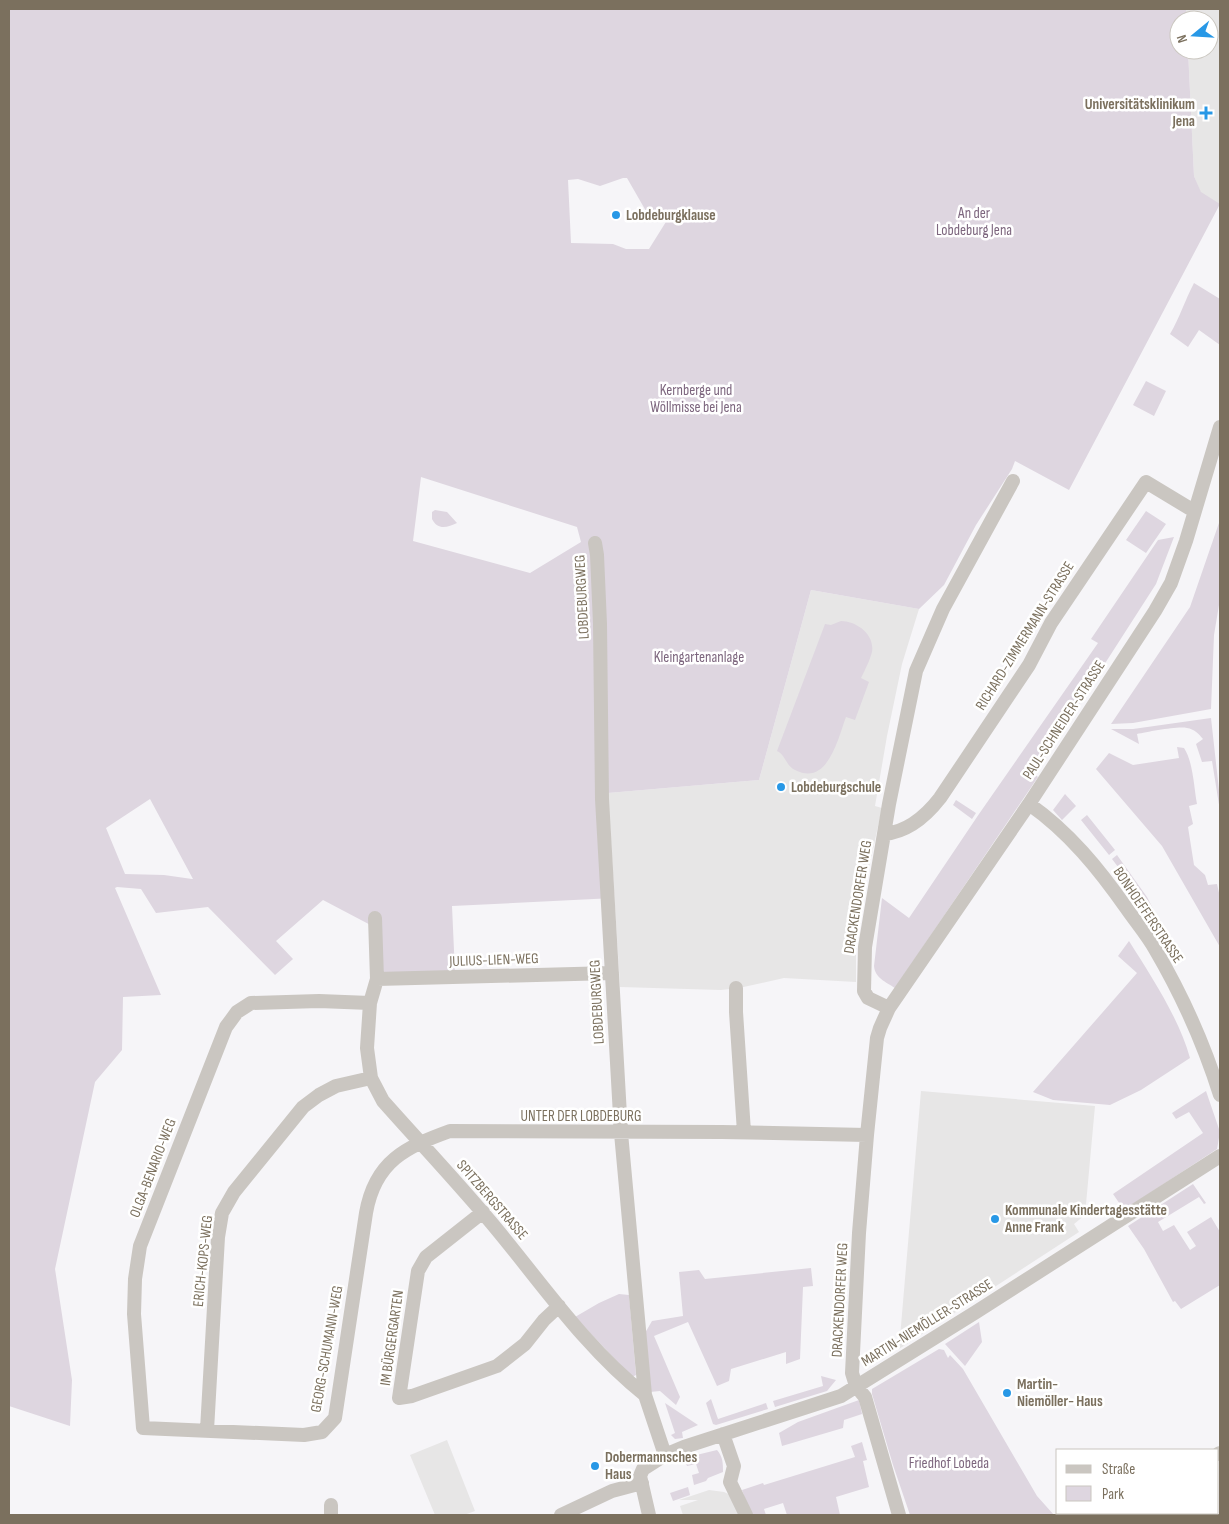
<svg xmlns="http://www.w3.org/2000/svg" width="1229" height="1524" font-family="'Sofia Sans Condensed',sans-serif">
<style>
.built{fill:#e7e6e6}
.green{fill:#ded6e0;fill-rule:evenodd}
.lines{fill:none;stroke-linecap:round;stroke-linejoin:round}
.minor{stroke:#cac6c1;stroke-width:14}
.poi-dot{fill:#2898e6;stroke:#fff;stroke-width:2}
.labels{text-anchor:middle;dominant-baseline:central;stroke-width:5;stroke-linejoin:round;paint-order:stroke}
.poi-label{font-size:15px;font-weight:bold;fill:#7b705e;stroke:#fff;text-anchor:start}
.park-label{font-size:15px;fill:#7d667e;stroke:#fff}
.street-label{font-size:15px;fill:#7b705e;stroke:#fff}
</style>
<rect width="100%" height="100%" fill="#f6f5f8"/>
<path class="built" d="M 1186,9 L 1220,9 L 1220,205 L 1201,193 L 1194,176 L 1188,50 L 1209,50 L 1209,20 L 1186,20 Z
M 811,590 L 919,609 L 902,664 L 887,736 L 875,806 L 882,808 L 856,927 L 856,982 L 784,978 L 739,988 L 721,990 L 620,987 L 608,793 L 759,780 Z
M 921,1091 L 1095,1106 L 1085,1215 L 1074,1224 L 1079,1232 L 899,1349 Z
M 447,1440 L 475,1511 L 464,1515 L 435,1515 L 410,1455 Z
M 709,1490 L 724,1492 L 733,1496 L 741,1515 L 683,1515 L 680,1506 L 698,1500 L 679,1500 Z"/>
<path class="green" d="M 9,9 L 1186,9 L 1186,20 L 1179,20 L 1179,50 L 1188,50 L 1194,176 L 1201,192 L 1220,204 L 1069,490 L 1015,461 L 1012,469 L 976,525 L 944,585 L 919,609 L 811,590 L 759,780 L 608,793 L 614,898 L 452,906 L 455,973 L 377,973 L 380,930 L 323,900 L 276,941 L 293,959 L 275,975 L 208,907 L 156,913 L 141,889 L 117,887 L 115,888 L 161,995 L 123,997 L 122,1050 L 95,1082 L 55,1269 L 72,1380 L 70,1426 L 9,1406 ZM 623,178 L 627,178 L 650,218 L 664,211 L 669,217 L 649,249 L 626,249 L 613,244 L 571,243 L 568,180 L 578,179 L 600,186 ZM 421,477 L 577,527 L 581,542 L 530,573 L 413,541 ZM 150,799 L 193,879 L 192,879 L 164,875 L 125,874 L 106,828 Z
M 1194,283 L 1220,299 L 1220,345 L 1199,330 L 1188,347 L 1170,334 C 1180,317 1185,300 1194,283 Z
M 1146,381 L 1166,391 L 1154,416 L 1133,405 Z
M 435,510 L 447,512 L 457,523 C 448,527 438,531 432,519 L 432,512 Z
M 1146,511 L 1166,524 L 1146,553 L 1126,540 Z
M 1220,520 L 1220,599 L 1214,635 L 1211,709 L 1133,723 L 1111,724 L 1190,607 Z
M 1174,537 L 1156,584 L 1034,774 L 1038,777 L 895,988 C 886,982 875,978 874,966 L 882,898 L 909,918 L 979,814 L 1098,643 L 1091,639 L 1158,540 Z
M 841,621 C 856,621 875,634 872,652 C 870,660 865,670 861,678 L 869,682 L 855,720 L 846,717 C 838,738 828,787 795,770 C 786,766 785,754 777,751 L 825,624 L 831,625 Z
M 1211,718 L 1220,799 L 1220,811 L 1212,761 L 1202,762 L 1196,744 L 1203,739 C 1199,734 1194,729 1187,728 C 1177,726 1148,732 1137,734 L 1139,744 L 1111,729 L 1133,729 Z
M 1177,747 L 1184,748 C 1193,761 1194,788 1197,804 L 1189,806 L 1193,824 L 1188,827 L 1194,865 L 1205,875 L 1208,885 L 1217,884 L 1220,897 L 1220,947 L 1162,846 L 1096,769 L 1109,753 L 1133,765 L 1179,758 Z
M 1065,794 L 1076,806 L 1062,820 L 1053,810 Z
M 956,800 L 976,813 L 972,819 L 953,805 Z
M 1087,815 L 1115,850 L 1109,855 L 1081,820 Z
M 1117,855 L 1147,897 L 1164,930 L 1162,931 L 1140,896 L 1112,859 Z
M 1129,941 C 1151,976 1179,1018 1190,1058 L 1141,1090 L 1110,1105 L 1053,1100 L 1033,1092 L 1137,973 L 1118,956 Z
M 1206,1091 L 1220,1132 L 1217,1149 L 1124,1210 L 1113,1194 L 1203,1133 L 1189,1112 L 1176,1119 L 1172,1113 Z
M 1193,1184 L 1206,1203 L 1204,1204 L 1199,1197 L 1158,1222 L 1163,1231 L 1174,1225 L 1190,1250 L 1196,1246 L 1187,1232 L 1211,1217 L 1220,1232 L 1220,1285 L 1181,1309 L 1175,1301 L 1173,1302 L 1144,1249 L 1128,1226 Z
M 811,1268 L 813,1286 L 803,1287 L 800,1359 L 786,1364 L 786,1352 L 731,1369 L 729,1381 L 717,1386 L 688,1322 L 654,1336 L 680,1397 L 676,1405 L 660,1391 L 650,1392 L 645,1333 L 652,1321 L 683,1316 L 679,1272 L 699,1270 L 705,1279 Z
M 619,1294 L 629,1295 L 636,1375 L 632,1377 L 575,1317 L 599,1303 Z
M 979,1322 L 982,1342 L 965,1366 L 945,1344 Z
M 939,1349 L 944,1350 L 948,1358 L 950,1355 L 963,1369 L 1037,1496 L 1054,1515 L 910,1515 L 893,1465 L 872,1394 L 872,1389 Z
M 821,1376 L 836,1380 L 827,1391 L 775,1407 L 773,1401 L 823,1386 Z
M 711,1399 L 718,1419 L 766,1403 L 768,1409 L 716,1425 L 713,1424 L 706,1403 Z
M 859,1400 L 862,1414 L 844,1420 L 843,1428 L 782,1446 L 779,1433 L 798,1422 Z
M 665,1403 L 698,1425 L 682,1432 L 683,1438 L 675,1439 L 671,1435 L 675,1433 Z
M 862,1442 L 867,1460 L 863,1461 L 869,1487 L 836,1497 L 840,1515 L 787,1515 L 783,1503 L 764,1509 L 766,1515 L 751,1515 L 742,1490 L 763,1483 L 764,1485 L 855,1457 L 851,1446 Z
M 717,1450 C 723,1457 723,1463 723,1472 L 708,1478 L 706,1481 L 694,1485 L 692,1475 L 699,1473 L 696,1464 L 687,1466 L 684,1458 Z
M 688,1487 L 690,1495 L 673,1501 L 670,1493 Z"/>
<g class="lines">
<path class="minor" d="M 595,543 L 597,555 L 600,624 L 602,799 L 621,1133 L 645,1395 L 665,1455
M 1029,804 C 1069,832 1099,869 1127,909 C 1136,922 1147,935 1155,949 C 1182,995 1204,1044 1220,1095
M 884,834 C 908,832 926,816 940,798 L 1029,665 L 1051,623 L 1146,482 L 1194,511
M 375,918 L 377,979 L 370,1003 L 367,1048 L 371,1078 L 383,1101 C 422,1145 462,1187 499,1232 C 545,1288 588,1350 645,1395
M 377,979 L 612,973
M 736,988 L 736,1012 L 744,1132
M 370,1003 L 319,1001 L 251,1003 L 237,1012 L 226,1027 L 140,1246 L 135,1279 L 134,1314 L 143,1428 L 304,1435 L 322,1432 L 335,1418 L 366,1213 C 375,1161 406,1147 450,1131 L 722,1132 L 867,1135
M 889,1008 L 868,998 L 864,991 L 865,947 L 889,804 L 916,671 L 943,609 L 1013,481
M 483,1212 L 426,1257 L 418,1271 L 399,1398 L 412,1396 L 497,1366 L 525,1344 L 544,1320 L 559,1306
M 207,1430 L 218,1237 L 222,1213 L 234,1192 L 303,1107 L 319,1095 L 336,1086 L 371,1078
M 723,1434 L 734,1466 L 730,1482 L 746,1515
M 1218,1454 L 1220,1453
M 331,1515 L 331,1505
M 561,1515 L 612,1491 L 642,1483
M 649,1515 L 640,1476 L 643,1469 L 665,1455 L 684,1447 L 841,1396 L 976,1312 L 1220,1156
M 899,1515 L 865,1397 L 856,1386 L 852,1373 L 859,1233 L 867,1135 L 877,1038 L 880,1028 L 889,1008 L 1029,804 L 1155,611 L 1171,583 L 1186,541 L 1220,427
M 1092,1515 L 1097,1513"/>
</g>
<g class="poi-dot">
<path d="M1203.5 105.5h5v5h5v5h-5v5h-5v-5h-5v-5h5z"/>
<circle cx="616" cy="215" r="5"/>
<circle cx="781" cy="787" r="5"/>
<circle cx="995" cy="1219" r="5"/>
<circle cx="1007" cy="1393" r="5"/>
<circle cx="595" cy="1466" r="5"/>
</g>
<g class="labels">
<g class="poi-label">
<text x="1195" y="104" text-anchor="end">Universitätsklinikum<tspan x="1195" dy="17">Jena</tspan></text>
<text x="626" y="215">Lobdeburgklause</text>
<text x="791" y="787">Lobdeburgschule</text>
<text x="1005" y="1210">Kommunale Kindertagesstätte<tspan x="1005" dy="17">Anne Frank</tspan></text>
<text x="1017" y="1384">Martin-<tspan x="1017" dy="17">Niemöller- Haus</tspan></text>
<text x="605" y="1457">Dobermannsches<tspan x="605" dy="17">Haus</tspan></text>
</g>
<g class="park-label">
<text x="974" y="213">An der<tspan x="974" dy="17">Lobdeburg Jena</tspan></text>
<text x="696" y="390">Kernberge und<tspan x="696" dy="17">Wöllmisse bei Jena</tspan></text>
<text x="699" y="657">Kleingartenanlage</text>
<text x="949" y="1463">Friedhof Lobeda</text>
</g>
<g class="street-label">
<text transform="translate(582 597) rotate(-93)">LOBDEBURGWEG</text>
<text transform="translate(1025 636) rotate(-58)">RICHARD-ZIMMERMANN-STRASSE</text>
<text transform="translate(1064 720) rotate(-57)">PAUL-SCHNEIDER-STRASSE</text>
<text transform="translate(858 897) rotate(-81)">DRACKENDORFER WEG</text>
<text transform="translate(1148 915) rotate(56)">BONHOEFFERSTRASSE</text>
<text transform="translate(494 960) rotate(-2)">JULIUS-LIEN-WEG</text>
<text transform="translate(597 1002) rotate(-93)">LOBDEBURGWEG</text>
<text x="581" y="1116">UNTER DER LOBDEBURG</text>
<text transform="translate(153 1168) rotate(-69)">OLGA-BENARIO-WEG</text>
<text transform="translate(492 1200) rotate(49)">SPITZBERGSTRASSE</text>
<text transform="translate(203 1261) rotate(-84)">ERICH-KOPS-WEG</text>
<text transform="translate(840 1300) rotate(-87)">DRACKENDORFER WEG</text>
<text transform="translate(927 1323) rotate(-32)">MARTIN-NIEMÖLLER-STRASSE</text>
<text transform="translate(392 1338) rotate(-82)">IM BÜRGERGARTEN</text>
<text transform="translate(327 1349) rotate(-80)">GEORG-SCHUMANN-WEG</text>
</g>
</g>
<rect width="1229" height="1524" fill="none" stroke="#7b705e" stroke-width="20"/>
<rect x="1056" y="1449" width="162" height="65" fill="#ffffff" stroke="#cac6bf"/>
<rect x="1066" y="1465" width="25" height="8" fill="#cac6c1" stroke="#cac6bf"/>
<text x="1102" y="1474" font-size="15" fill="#7b705e">Straße</text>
<rect x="1066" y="1486" width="25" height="15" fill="#ded6e0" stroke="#cac6bf"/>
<text x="1102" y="1499" font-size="15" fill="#7b705e">Park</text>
<g transform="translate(1194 35) rotate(252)"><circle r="24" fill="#ffffff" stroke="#cac6bf"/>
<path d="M0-4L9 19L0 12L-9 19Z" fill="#2898e6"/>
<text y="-8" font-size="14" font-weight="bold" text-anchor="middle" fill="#7b705e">N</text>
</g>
</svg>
